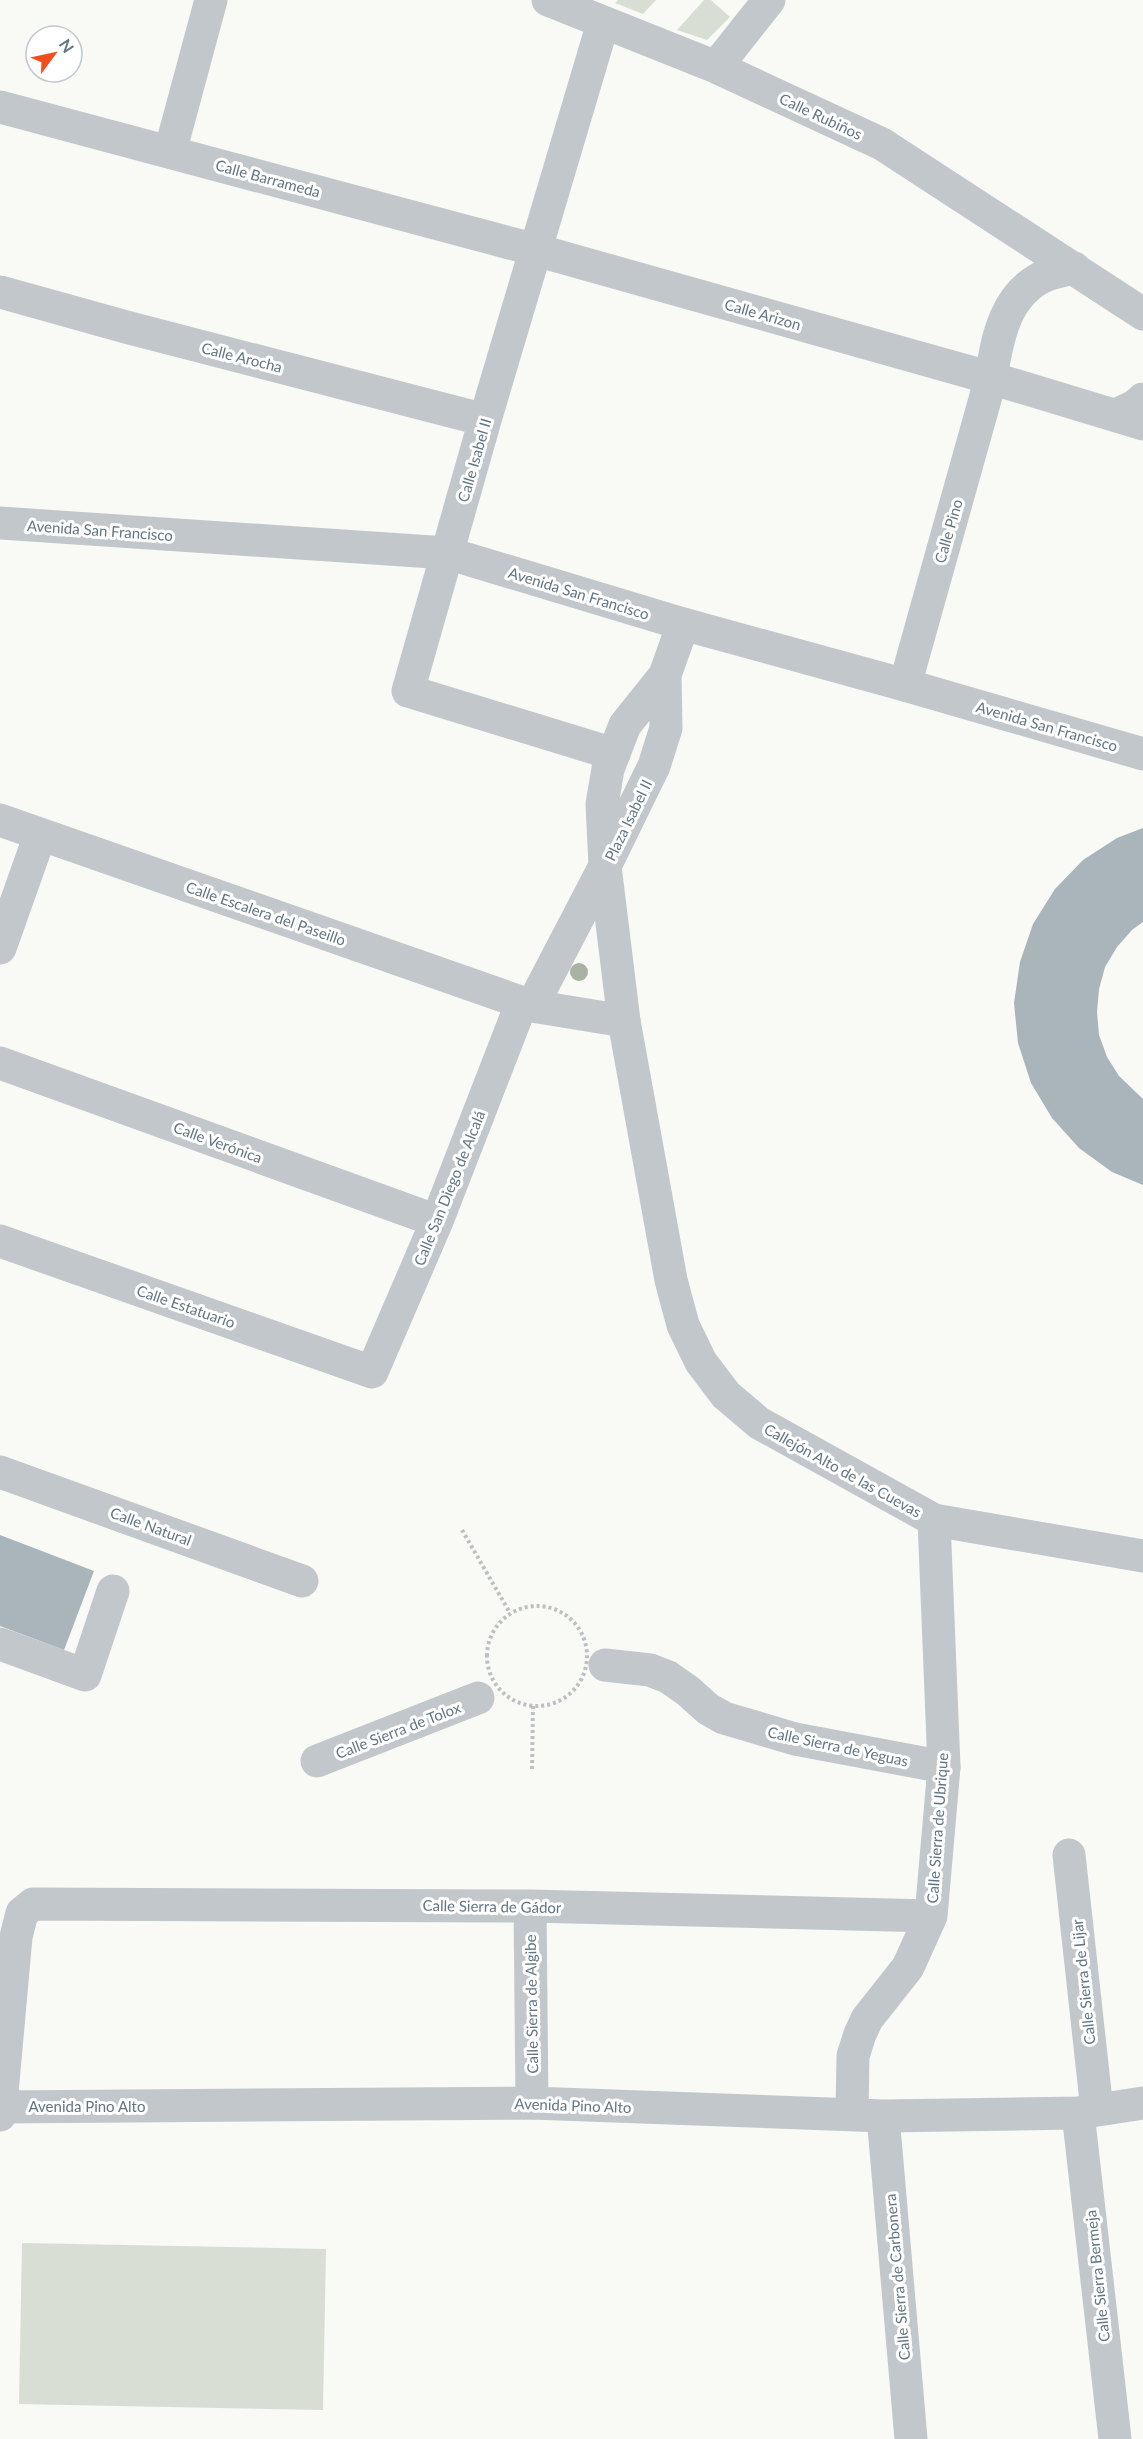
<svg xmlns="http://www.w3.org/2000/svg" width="1143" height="2439" font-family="Lato,sans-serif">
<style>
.green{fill:#d9ded5}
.building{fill:#aab4bb}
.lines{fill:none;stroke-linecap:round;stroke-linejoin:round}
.path{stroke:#bcc0c3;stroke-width:4;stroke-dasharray:3 3;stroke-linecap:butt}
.pedestrian{stroke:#c2c7cb;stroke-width:33}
.minor{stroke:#c2c7cb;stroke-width:33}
.tertiary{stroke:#c2c7cb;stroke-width:33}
.tree{fill:#a8b3a4}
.labels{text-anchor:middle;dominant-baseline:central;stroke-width:6;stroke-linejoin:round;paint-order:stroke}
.street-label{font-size:15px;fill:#617584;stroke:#fff}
</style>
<rect width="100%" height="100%" fill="#f9f9f6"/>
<path class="green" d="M 618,0 L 656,0 L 643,14 L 615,3 Z
M 704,0 L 711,0 L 730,17 L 707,40 L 677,30 Z
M 22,2243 L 326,2249 L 323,2410 L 19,2404 Z"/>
<path class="building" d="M 1143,828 L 1143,922 L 1132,930 L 1117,947 L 1105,967 L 1099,989 L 1097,1012 L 1099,1035 L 1107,1057 L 1119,1076 L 1143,1099 L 1143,1185 L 1112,1172 L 1079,1148 L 1052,1118 L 1031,1083 L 1018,1043 L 1014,1003 L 1020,962 L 1033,924 L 1055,889 L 1083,860 L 1117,838 Z
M 0,1535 L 94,1571 L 64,1650 L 0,1626 Z"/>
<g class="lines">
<path class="path" d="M 462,1530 L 510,1613
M487 1656a50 50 0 1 1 100 0a50 50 0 1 1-100 0Z
M 532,1769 L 533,1706"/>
<path class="pedestrian" d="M 170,152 L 211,0
M 605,1665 L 650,1670 L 668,1677 L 688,1691 L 708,1709 L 724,1718 L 795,1739 L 944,1767
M 317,1761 L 478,1698"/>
<path class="minor" d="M 548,0 L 716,67 L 882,144 L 1143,314
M 603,23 L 485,420 L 408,691 L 614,754
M 716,67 L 769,0
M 0,292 L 126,327 L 485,420
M 1116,415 L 1135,406 L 1143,399
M 905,685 L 991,378 C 997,339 1005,292 1047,275 C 1055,272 1065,270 1074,268
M 0,820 L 532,1006 L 624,1021
M 0,948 L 40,835
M 532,1006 L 605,866
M 0,1063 L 437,1221
M 0,1241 L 372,1372 L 437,1221 L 522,1002
M 0,1472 L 302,1581
M 0,1644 L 85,1675 L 113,1591
M 1069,1855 L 1097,2110
M 530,1906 L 532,2103
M 1,2107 L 532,2103 L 883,2116 L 1078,2113 L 1143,2103
M 1078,2113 L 1115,2439
M 852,2114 L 853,2056 L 860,2034 L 867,2019 L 908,1967 L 931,1916 L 944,1767 L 934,1520
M 0,2115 L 16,1937 L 22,1913 L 33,1904 L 530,1906 L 931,1916
M 883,2116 L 911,2439"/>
<path class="tertiary" d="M 0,107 L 536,250 L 991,378 L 1143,424
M 0,523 L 447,553 L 683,624 L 905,685 L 1143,754
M 665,675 L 625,725 L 608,769 L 602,804 L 605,866 L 624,1021 L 671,1280 L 683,1325 L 701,1362 L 726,1395 L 759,1423 L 934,1520 L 1143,1556
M 607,862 L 654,766 L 666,728 L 665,675 L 683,624"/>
</g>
<circle class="tree" cx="579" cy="972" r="9"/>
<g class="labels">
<g class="street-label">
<text transform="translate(821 116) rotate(25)">Calle Rubiños</text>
<text transform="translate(268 178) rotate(15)">Calle Barrameda</text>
<text transform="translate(763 314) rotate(16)">Calle Arizon</text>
<text transform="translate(242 357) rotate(14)">Calle Arocha</text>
<text transform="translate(474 460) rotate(-74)">Calle Isabel II</text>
<text transform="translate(100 530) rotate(4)">Avenida San Francisco</text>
<text transform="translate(948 531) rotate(-74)">Calle Pino</text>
<text transform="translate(579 593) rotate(17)">Avenida San Francisco</text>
<text transform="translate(1047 726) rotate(16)">Avenida San Francisco</text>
<text transform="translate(628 820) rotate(-64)">Plaza Isabel II</text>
<text transform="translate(266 913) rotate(19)">Calle Escalera del Paseillo</text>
<text transform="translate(218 1142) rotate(20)">Calle Verónica</text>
<text transform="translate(449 1188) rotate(-68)">Calle San Diego de Alcalá</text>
<text transform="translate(186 1306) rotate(19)">Calle Estatuario</text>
<text transform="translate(843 1470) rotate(29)">Callejón Alto de las Cuevas</text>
<text transform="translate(151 1526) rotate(20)">Calle Natural</text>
<text transform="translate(398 1730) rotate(-21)">Calle Sierra de Tolox</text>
<text transform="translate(838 1746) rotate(12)">Calle Sierra de Yeguas</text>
<text transform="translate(937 1828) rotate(-86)">Calle Sierra de Ubrique</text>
<text transform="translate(492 1906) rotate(1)">Calle Sierra de Gádor</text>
<text transform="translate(1083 1982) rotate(-96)">Calle Sierra de Lijar</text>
<text transform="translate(531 2004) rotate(-91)">Calle Sierra de Algibe</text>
<text transform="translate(573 2105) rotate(2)">Avenida Pino Alto</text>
<text x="87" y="2106">Avenida Pino Alto</text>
<text transform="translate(1097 2276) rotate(-96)">Calle Sierra Bermeja</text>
<text transform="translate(897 2277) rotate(-95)">Calle Sierra de Carbonera</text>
</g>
</g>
<g transform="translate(54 54) rotate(57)"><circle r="28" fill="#ffffff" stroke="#c0c8ce" stroke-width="1.5"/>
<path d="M0-4.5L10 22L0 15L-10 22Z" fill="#f24d1d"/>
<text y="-9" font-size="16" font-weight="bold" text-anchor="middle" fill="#617584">N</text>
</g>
</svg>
